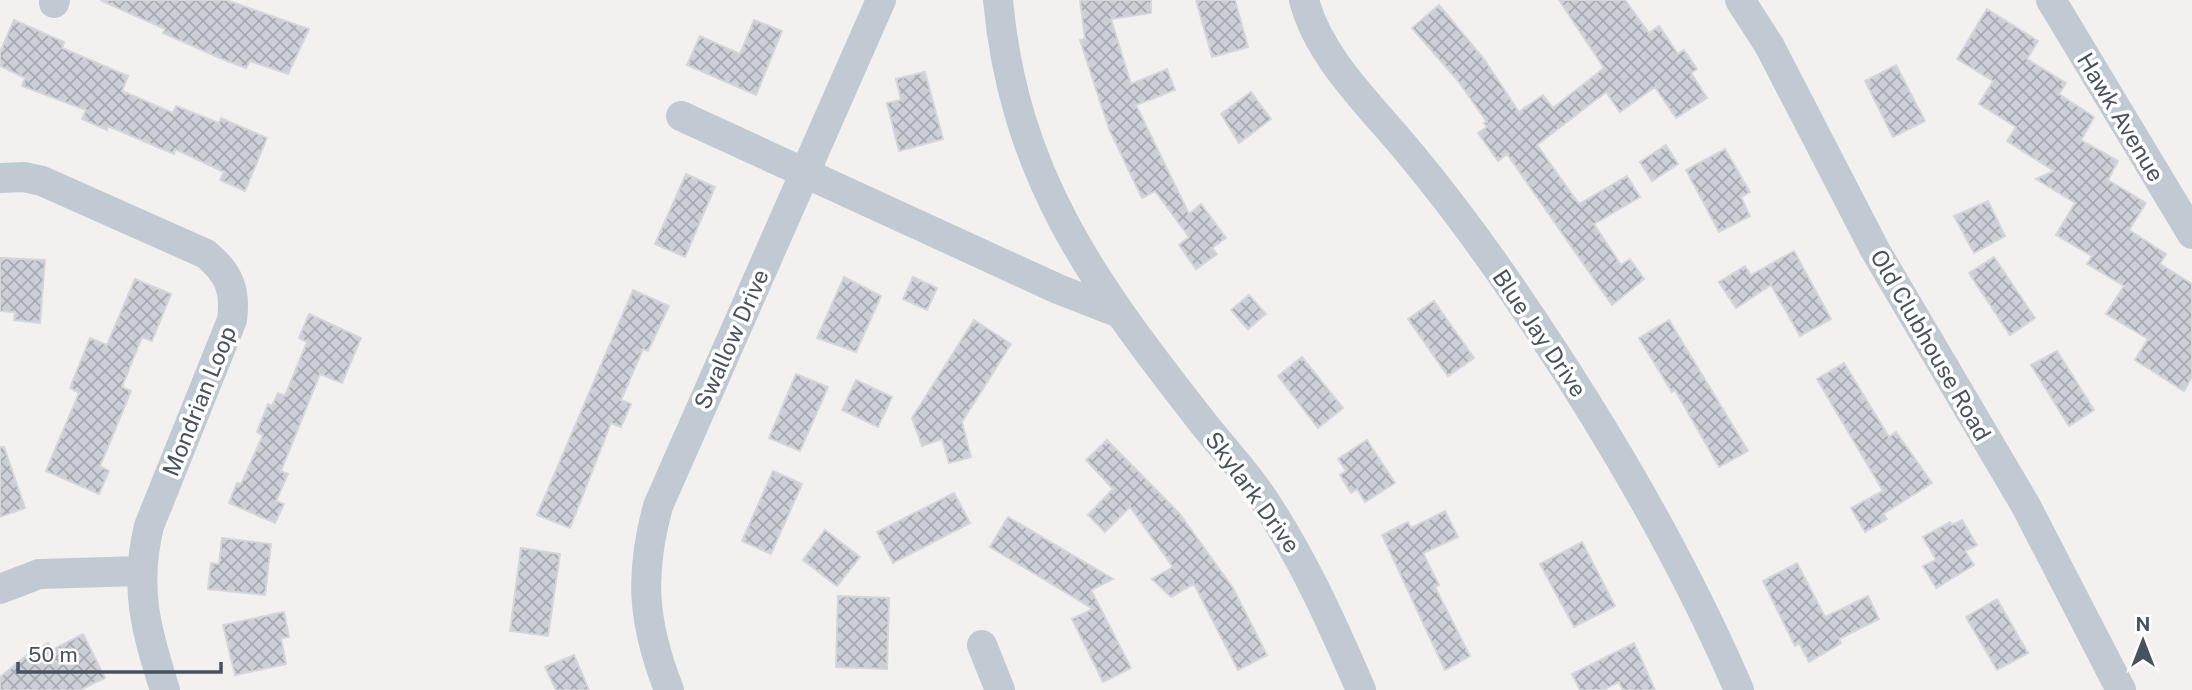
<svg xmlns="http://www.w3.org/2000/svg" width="2192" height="690" font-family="'Public Sans',sans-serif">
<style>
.building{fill:url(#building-cross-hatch);stroke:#d4d6dc;stroke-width:2}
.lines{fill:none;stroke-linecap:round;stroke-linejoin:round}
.minor{stroke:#c1c9d2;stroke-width:30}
.labels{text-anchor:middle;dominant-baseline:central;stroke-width:7;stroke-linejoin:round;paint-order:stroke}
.street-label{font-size:23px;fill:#48515e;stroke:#fff}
</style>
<defs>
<pattern id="building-cross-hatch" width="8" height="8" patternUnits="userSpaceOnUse" patternTransform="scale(1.75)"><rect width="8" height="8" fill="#cccfd6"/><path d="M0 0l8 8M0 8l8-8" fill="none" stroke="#a8aab1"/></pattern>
</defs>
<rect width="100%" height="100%" fill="#f3f1f0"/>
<path class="building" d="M 100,0 L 226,0 L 309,29 L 288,74 L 250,61 L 246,68 L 222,59 L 163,33 L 165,29 Z
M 1080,0 L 1151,0 L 1151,13 L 1111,19 L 1131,84 L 1167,69 L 1175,90 L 1136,105 L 1189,214 L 1201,204 L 1226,238 L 1212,248 L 1217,254 L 1196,269 L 1179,245 L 1189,237 L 1155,191 L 1142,198 L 1109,129 L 1080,40 L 1085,39 Z
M 1196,0 L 1235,0 L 1248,47 L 1212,57 Z
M 1559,0 L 1625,0 L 1649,33 L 1659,26 L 1678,54 L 1684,50 L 1697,69 L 1691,73 L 1707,98 L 1676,118 L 1655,87 L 1620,112 L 1606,92 L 1537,145 L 1579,204 L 1627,176 L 1640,197 L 1594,224 L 1621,265 L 1630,259 L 1644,279 L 1612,305 L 1507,154 L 1498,161 L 1478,133 L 1487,127 L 1484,123 L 1487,122 L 1458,81 L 1412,28 L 1439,5 L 1484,59 L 1519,112 L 1543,95 L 1553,108 L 1604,68 Z
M 1987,9 L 2038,41 L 2027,59 L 2066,83 L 2059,94 L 2094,117 L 2081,140 L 2118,161 L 2108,180 L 2146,203 L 2129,230 L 2166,254 L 2160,264 L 2192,284 L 2192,377 L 2184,391 L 2135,360 L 2148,339 L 2106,314 L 2124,286 L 2087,264 L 2092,256 L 2056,235 L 2075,203 L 2036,179 L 2054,171 L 2007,141 L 2016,127 L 1979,104 L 1993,81 L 1957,59 Z
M 14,20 L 64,42 L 62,48 L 128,76 L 122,91 L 173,113 L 176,106 L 219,123 L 221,118 L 267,138 L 245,191 L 220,180 L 224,172 L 175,149 L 174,154 L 108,126 L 107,130 L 82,119 L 86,110 L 22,86 L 25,78 L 0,66 L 0,52 Z
M 754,20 L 782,31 L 756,95 L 687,65 L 700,36 L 740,54 Z
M 1896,65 L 1925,121 L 1893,137 L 1865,81 Z
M 925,72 L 943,139 L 899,151 L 887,103 L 901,100 L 896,79 Z
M 1251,92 L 1271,119 L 1239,143 L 1221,114 Z
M 1666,145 L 1678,164 L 1652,181 L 1640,162 Z
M 1725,149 L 1750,192 L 1741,197 L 1750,216 L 1719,232 L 1686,170 Z
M 686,174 L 715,187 L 685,257 L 655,244 Z
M 1988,201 L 2005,236 L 1974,253 L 1954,216 Z
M 1794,251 L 1831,319 L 1800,336 L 1771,285 L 1736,308 L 1719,282 L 1745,266 L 1751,275 Z
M 1994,257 L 2035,318 L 2010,335 L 1969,273 Z
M 0,258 L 45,260 L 40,323 L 14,320 L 15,312 L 0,311 Z
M 844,277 L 881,296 L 856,352 L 817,338 Z
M 913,277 L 937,288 L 927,310 L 903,299 Z
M 135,279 L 171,294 L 152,341 L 142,337 L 122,387 L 131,391 L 100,466 L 109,471 L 99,494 L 46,471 L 79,393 L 70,388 L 90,338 L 107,345 Z
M 633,290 L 669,306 L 648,351 L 643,349 L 621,400 L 631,404 L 621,427 L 611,423 L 570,528 L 537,515 Z
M 1249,295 L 1266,314 L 1248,329 L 1231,310 Z
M 1434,301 L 1474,358 L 1448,376 L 1408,319 Z
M 309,314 L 361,338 L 342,383 L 320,374 L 281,471 L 288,474 L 276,501 L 284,504 L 275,523 L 229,503 L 237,483 L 241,484 L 263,435 L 257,432 L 268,404 L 272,406 L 278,393 L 285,396 L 307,342 L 299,338 Z
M 974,320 L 1011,344 L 962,422 L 971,457 L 949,463 L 942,439 L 922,446 L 912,418 Z
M 1669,320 L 1748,451 L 1719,467 L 1675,390 L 1672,392 L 1639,338 Z
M 2057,351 L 2094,410 L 2069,426 L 2031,365 Z
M 1302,357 L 1343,408 L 1318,428 L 1278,376 Z
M 1844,363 L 1889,437 L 1896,432 L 1932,483 L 1883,514 L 1887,519 L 1865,532 L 1851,508 L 1883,491 L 1817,379 Z
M 796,374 L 828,387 L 800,451 L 769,438 Z
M 856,380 L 892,397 L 878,427 L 842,410 Z
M 1107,440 L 1179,513 L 1233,588 L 1267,655 L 1238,670 L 1194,584 L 1171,597 L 1152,579 L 1173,567 L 1130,507 L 1105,532 L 1088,515 L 1113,489 L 1086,460 Z
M 1367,440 L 1395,483 L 1365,502 L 1357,489 L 1351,493 L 1340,475 L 1346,471 L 1338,459 Z
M 0,447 L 4,447 L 25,508 L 0,517 Z
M 773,471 L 802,484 L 771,554 L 742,541 Z
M 954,493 L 970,523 L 893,563 L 877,532 Z
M 1445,511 L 1458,537 L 1423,553 L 1439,585 L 1435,587 L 1470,656 L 1445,670 L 1382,535 L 1408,522 L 1411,528 Z
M 1008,517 L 1113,579 L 1091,590 L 1131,668 L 1103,682 L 1072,619 L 1093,609 L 990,547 Z
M 1962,520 L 1977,545 L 1965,551 L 1974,565 L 1936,588 L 1923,566 L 1936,560 L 1923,537 L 1950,522 L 1952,525 Z
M 825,530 L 860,557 L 837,586 L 803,560 Z
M 222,538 L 271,544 L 265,595 L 208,589 L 211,563 L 219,564 Z
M 1582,542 L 1615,606 L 1574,627 L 1540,564 Z
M 521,548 L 560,554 L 548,636 L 510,631 Z
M 1797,563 L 1825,617 L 1868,596 L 1879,619 L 1839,639 L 1841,643 L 1809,662 L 1799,643 L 1795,646 L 1763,581 Z
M 838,596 L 889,598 L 887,669 L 836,667 Z
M 1997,599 L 2028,653 L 1997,670 L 1966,617 Z
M 284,612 L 289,637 L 281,638 L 286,664 L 235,675 L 223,625 Z
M 83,634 L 105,678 L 80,690 L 0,690 L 0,677 L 32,651 L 48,643 L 52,650 Z
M 1634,643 L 1655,690 L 1623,690 L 1619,682 L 1603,690 L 1580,690 L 1572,674 Z
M 574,655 L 589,690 L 556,690 L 545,667 Z"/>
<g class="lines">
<path class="minor" d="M 998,0 C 1014,174 1092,281 1196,414 C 1217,442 1242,467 1262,497 C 1303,558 1332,623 1361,690
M 1304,0 C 1319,58 1371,106 1408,151 C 1443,193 1476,237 1507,282 C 1596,411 1677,546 1739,690
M 1740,0 L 1769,45 L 1875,250 L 2026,506 L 2121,690
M 2051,0 L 2192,234
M 54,3 L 55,0
M 681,116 L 1058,289 L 1117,312
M 0,178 L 24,177 L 42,181 L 206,254 C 229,273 236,290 232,320 L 149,526 C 134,588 146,630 165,690
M 0,589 L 39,574 L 141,571
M 982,645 L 1000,690
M 669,690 C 643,623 639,576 658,506 L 881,0"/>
</g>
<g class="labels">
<g class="street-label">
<text transform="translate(2121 117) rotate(59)">Hawk Avenue</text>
<text transform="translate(1540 333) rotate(56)">Blue Jay Drive</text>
<text transform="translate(731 339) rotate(-66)">Swallow Drive</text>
<text transform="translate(1931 345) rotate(60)">Old Clubhouse Road</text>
<text transform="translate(199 401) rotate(-68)">Mondrian Loop</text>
<text transform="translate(1253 492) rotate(54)">Skylark Drive</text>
</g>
</g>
<g transform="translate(2143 641)" stroke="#ffffff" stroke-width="5" paint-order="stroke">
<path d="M0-5L12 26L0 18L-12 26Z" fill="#48515e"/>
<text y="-10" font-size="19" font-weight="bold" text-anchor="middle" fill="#48515e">N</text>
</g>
<path d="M18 662v10h203v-10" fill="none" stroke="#48515e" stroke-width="3.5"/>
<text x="28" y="662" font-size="21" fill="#48515e" stroke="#ffffff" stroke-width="5" paint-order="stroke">50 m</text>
</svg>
